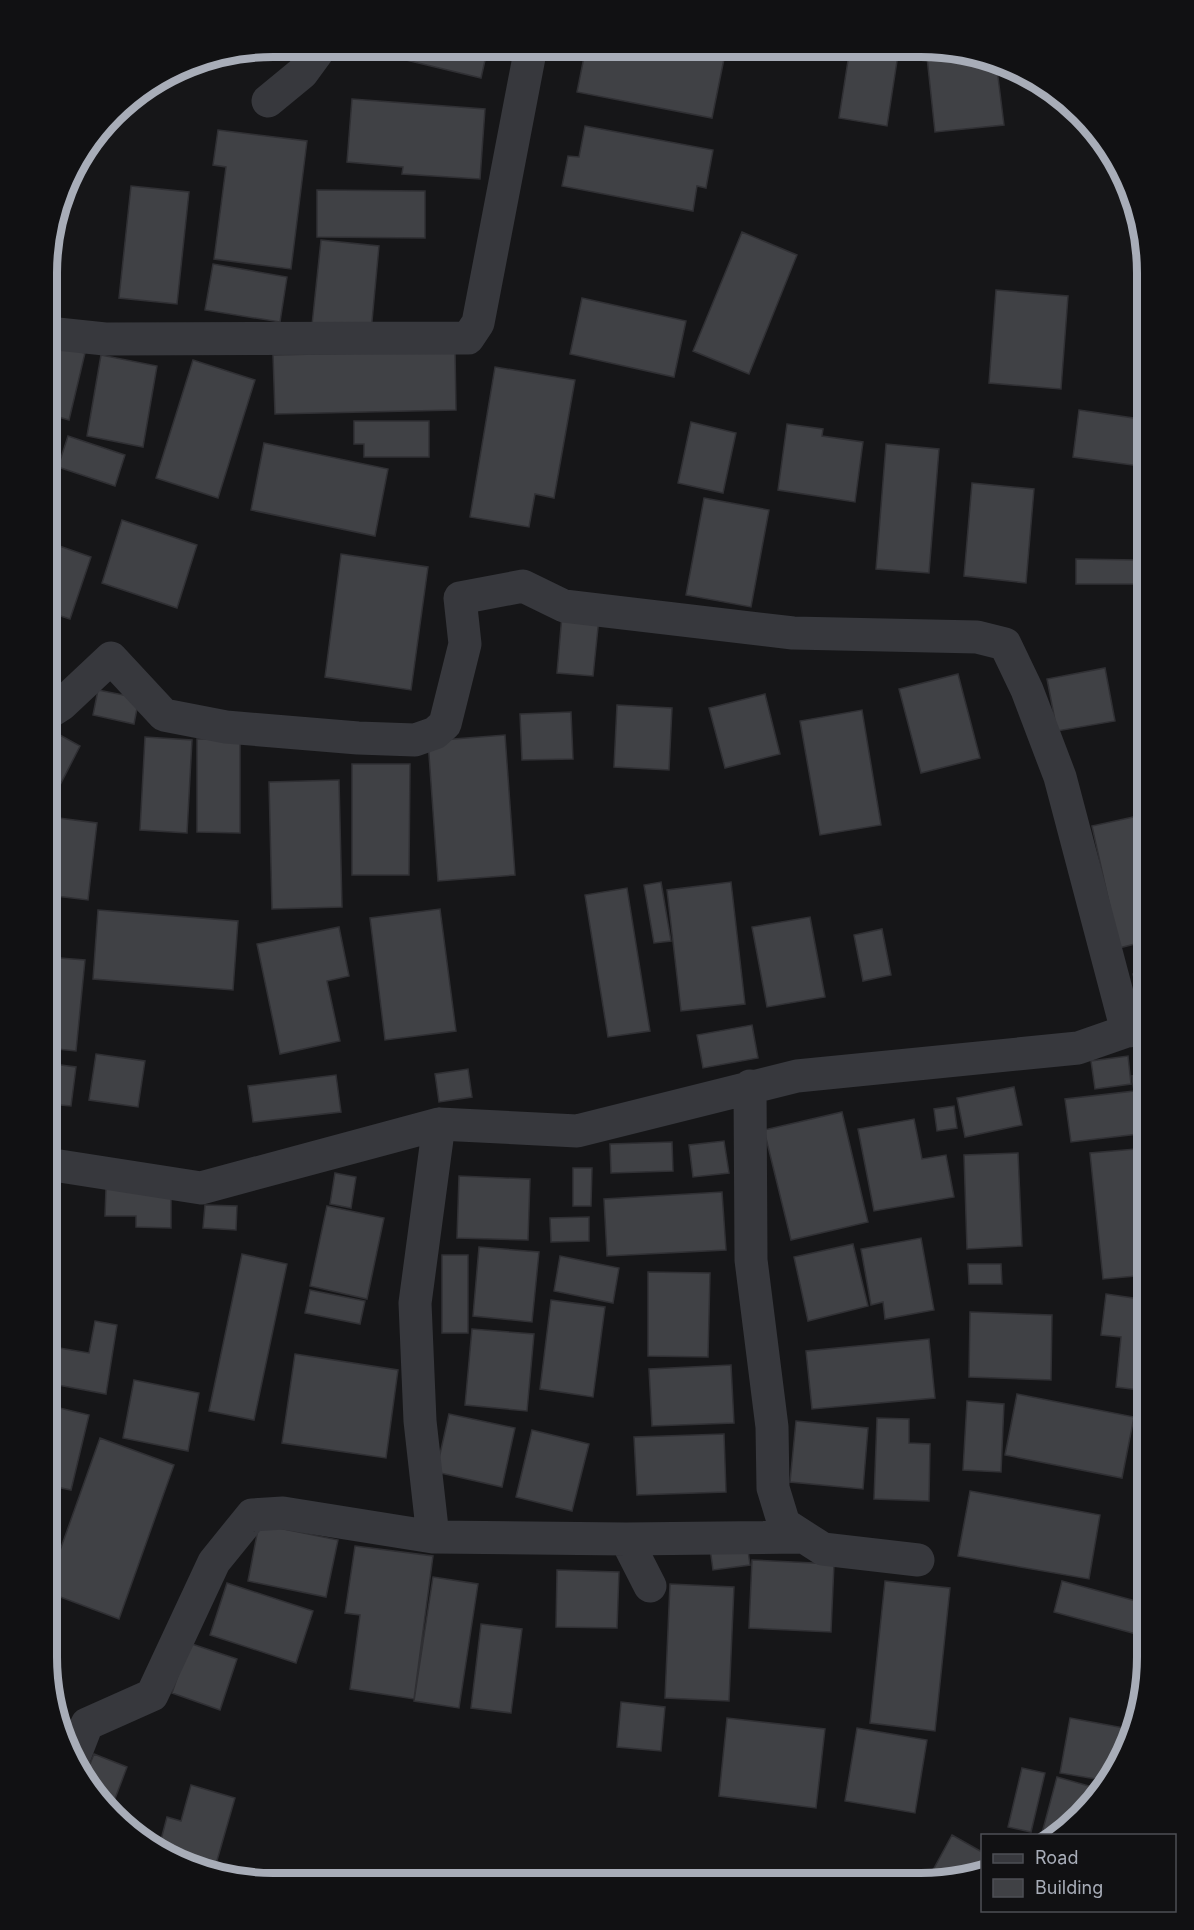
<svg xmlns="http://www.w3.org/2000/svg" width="1194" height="1930" font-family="Inter,sans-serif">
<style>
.building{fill:#404145;stroke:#303034;stroke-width:1.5}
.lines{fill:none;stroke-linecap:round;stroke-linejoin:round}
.street{stroke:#37383d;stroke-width:33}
.rim{fill:none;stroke:#a8adb8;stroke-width:8}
</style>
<rect width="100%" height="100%" fill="#161618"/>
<path class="building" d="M 387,47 L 488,47 L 481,78 L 385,55 Z
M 586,47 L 695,48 L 725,54 L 712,118 L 577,92 Z
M 787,48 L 834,48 L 833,55 Z
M 850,48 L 899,48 L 887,126 L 839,118 Z
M 926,48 L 951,48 L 996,61 L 1004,125 L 935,132 Z
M 352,99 L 485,109 L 480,179 L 402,174 L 403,167 L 347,162 Z
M 585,126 L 713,150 L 706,188 L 697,186 L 693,211 L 562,186 L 568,156 L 579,157 Z
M 218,130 L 307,141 L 291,269 L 214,259 L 226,167 L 213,165 Z
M 131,186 L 189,192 L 177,304 L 119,298 Z
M 317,190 L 425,191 L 425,238 L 317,237 Z
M 742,232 L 797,255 L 749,374 L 693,351 Z
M 321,240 L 379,246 L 371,332 L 312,325 Z
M 213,264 L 287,277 L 280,322 L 205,310 Z
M 996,290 L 1068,296 L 1061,389 L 989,383 Z
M 582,298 L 686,321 L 674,377 L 570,354 Z
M 48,344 L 85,353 L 69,420 L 48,414 Z
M 455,351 L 456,410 L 275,414 L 273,355 Z
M 101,355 L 157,366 L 143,447 L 87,436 Z
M 193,360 L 255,380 L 218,498 L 156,478 Z
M 495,367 L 575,380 L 554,498 L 535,494 L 529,527 L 470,517 Z
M 1079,410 L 1147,420 L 1147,467 L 1073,457 Z
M 354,421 L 429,421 L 429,457 L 364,457 L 364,444 L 354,444 Z
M 691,422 L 736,433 L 723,493 L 678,483 Z
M 787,424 L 823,429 L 822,436 L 863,442 L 855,502 L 778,490 Z
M 68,436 L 125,455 L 115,486 L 58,467 Z
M 264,443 L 388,469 L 375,536 L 251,510 Z
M 886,444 L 939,449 L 929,573 L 876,569 Z
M 972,483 L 1034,489 L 1026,583 L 964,576 Z
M 704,498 L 769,510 L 751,607 L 686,595 Z
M 48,502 L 58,505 L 48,537 Z
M 122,520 L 197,545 L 177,608 L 102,583 Z
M 48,542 L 91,557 L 70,619 L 48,612 Z
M 341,554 L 428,567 L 411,690 L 325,677 Z
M 1076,559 L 1138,560 L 1138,584 L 1076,584 Z
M 562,615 L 599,618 L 593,676 L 557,673 Z
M 1105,668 L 1115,721 L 1057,731 L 1047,679 Z
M 958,674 L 980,758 L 921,773 L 899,689 Z
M 98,690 L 139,698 L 134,724 L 93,715 Z
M 765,694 L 780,754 L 725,768 L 709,708 Z
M 617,705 L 672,708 L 669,770 L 614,767 Z
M 862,710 L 881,825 L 820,835 L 800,721 Z
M 571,712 L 573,759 L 522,760 L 520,714 Z
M 49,729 L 80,746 L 56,793 L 48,788 Z
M 505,735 L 515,875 L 438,881 L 428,741 Z
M 145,737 L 192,740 L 187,833 L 140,830 Z
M 197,739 L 240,739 L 240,833 L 197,832 Z
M 352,764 L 410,764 L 409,875 L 352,875 Z
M 339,780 L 342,907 L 272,909 L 269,782 Z
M 1147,814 L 1147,941 L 1119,948 L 1092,826 Z
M 51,817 L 97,823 L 88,900 L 48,895 L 48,851 Z
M 661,882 L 671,941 L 654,943 L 644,885 Z
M 731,882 L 745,1004 L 681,1011 L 667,890 Z
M 627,888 L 650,1031 L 608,1037 L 585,895 Z
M 440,909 L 456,1031 L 385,1040 L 370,918 Z
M 98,910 L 238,921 L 233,990 L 93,979 Z
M 810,917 L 825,997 L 767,1007 L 752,927 Z
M 339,927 L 349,976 L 327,981 L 340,1041 L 280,1054 L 257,944 Z
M 882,929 L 891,975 L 863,981 L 854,935 Z
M 47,957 L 85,960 L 76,1051 L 47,1048 Z
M 1147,970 L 1147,995 L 1139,997 L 1133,974 Z
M 752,1025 L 758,1058 L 703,1068 L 697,1035 Z
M 96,1054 L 145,1061 L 138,1107 L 89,1100 Z
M 1128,1056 L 1131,1084 L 1095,1089 L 1091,1061 Z
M 53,1064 L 76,1067 L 71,1106 L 49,1104 Z
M 468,1069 L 472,1097 L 439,1102 L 435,1074 Z
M 1147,1074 L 1147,1133 L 1071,1142 L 1065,1099 L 1134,1091 L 1132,1076 Z
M 336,1075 L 341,1112 L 253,1122 L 248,1086 Z
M 1014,1087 L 1022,1125 L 965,1137 L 957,1098 Z
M 954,1106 L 957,1128 L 937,1131 L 934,1109 Z
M 842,1112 L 868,1222 L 791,1240 L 764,1130 Z
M 914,1119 L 922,1159 L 946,1155 L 954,1197 L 874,1211 L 858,1129 Z
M 724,1141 L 729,1173 L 693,1177 L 689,1145 Z
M 672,1142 L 673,1171 L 611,1173 L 610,1144 Z
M 1147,1148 L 1147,1275 L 1103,1279 L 1090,1153 Z
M 1018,1153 L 1022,1246 L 967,1249 L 964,1155 Z
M 573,1168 L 592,1168 L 591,1206 L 573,1206 Z
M 335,1173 L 356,1177 L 351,1208 L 330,1204 Z
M 459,1176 L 530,1179 L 528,1240 L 457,1238 Z
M 106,1188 L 171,1189 L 171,1228 L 136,1227 L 136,1216 L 105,1216 Z
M 722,1192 L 726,1250 L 607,1256 L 604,1199 Z
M 205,1205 L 237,1206 L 236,1230 L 203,1228 Z
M 327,1206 L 384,1218 L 367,1299 L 310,1286 Z
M 589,1217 L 589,1241 L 551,1242 L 550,1218 Z
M 921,1238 L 934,1310 L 885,1319 L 883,1302 L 871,1305 L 861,1249 Z
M 853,1244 L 868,1306 L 808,1321 L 794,1257 Z
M 479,1247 L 539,1252 L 532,1322 L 473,1316 Z
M 242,1254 L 287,1264 L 254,1420 L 209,1411 Z
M 442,1255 L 468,1255 L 468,1333 L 442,1333 Z
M 560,1256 L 619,1268 L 613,1303 L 554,1291 Z
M 968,1264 L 1001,1264 L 1002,1284 L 969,1284 Z
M 648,1272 L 710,1273 L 708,1357 L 648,1356 Z
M 310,1290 L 365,1301 L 360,1324 L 305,1313 Z
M 1106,1294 L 1147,1300 L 1147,1391 L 1116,1387 L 1121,1337 L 1101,1335 Z
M 551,1300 L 605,1307 L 593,1397 L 540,1389 Z
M 970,1312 L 1052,1315 L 1051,1380 L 969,1377 Z
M 95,1321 L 117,1325 L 106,1394 L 47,1383 L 47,1346 L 89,1353 Z
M 472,1329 L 534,1334 L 527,1411 L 465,1405 Z
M 929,1339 L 935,1398 L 812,1409 L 806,1351 Z
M 295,1354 L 398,1370 L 386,1458 L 282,1443 Z
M 731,1365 L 734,1423 L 652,1426 L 649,1369 Z
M 134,1380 L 199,1393 L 188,1451 L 123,1438 Z
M 1017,1394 L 1134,1417 L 1122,1478 L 1005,1455 Z
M 967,1401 L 1004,1404 L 1001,1472 L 963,1470 Z
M 47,1405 L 89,1415 L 71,1490 L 47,1485 Z
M 449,1414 L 515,1428 L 502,1487 L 436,1472 Z
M 877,1418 L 909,1419 L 909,1443 L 930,1444 L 929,1501 L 874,1499 Z
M 796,1421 L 868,1428 L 863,1489 L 790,1482 Z
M 532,1430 L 589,1444 L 572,1511 L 516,1497 Z
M 724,1434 L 726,1492 L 637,1495 L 634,1437 Z
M 100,1438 L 174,1465 L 119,1619 L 47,1592 L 47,1587 Z
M 970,1491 L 1100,1515 L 1089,1579 L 958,1556 Z
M 47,1513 L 55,1515 L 47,1545 Z
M 259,1524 L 338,1540 L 326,1597 L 248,1581 Z
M 747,1543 L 750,1565 L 713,1570 L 710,1548 Z
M 355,1546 L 433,1556 L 414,1699 L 350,1689 L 360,1615 L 345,1613 Z
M 752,1560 L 834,1564 L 831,1632 L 749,1628 Z
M 557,1570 L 619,1572 L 617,1628 L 556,1627 Z
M 433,1577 L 478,1584 L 459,1708 L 414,1701 Z
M 885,1581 L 950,1588 L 935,1731 L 870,1723 Z
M 1062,1581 L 1147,1604 L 1140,1635 L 1054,1612 Z
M 227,1583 L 313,1611 L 296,1663 L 210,1635 Z
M 670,1584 L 734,1587 L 729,1701 L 665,1698 Z
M 481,1624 L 522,1629 L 511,1713 L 471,1708 Z
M 189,1643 L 237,1659 L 220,1710 L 172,1693 Z
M 621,1702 L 665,1707 L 661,1751 L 617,1747 Z
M 727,1718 L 825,1729 L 816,1808 L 719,1796 Z
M 1070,1718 L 1135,1730 L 1108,1781 L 1060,1773 Z
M 857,1728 L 927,1740 L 915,1813 L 845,1801 Z
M 94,1754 L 127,1767 L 110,1812 L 93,1795 L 84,1779 Z
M 1022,1768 L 1045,1773 L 1031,1832 L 1008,1827 Z
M 1057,1777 L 1103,1790 L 1101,1795 L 1060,1836 L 1053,1836 L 1042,1833 Z
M 191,1785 L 235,1798 L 216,1864 L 159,1847 L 167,1817 L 181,1821 Z
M 952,1835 L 982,1852 L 982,1871 L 945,1879 L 932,1872 Z
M 625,1872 L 641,1883 L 618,1883 Z"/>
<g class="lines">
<path class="street" d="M 268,101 L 302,73 L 321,47
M 48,333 L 105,339 L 468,338 L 478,323 L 531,47
M 48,713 L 62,704 L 111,658 L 164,715 L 226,727 L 358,738 L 415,740 L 435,733 L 445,724 L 465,644 L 460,598 L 523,586 L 564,606 L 793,633 L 977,637 L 1005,644 L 1027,690 L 1060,777 L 1127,1031
M 750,1086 L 751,1260 L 772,1427 L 773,1488 L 784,1524 L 823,1549 L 918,1560
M 47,1164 L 201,1188 L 439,1124 L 577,1131 L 797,1076 L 1078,1048 L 1127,1031 L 1147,1029
M 433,1537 L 420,1421 L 415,1303 L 439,1124
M 626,1539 L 801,1537
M 73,1760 L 87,1724 L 152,1695 L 214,1562 L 252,1515 L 283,1513 L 433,1537 L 626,1539 L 650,1586"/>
</g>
<path d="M0 0H1194V1930H0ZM273 57H921A216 216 0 0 1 1137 273V1657A216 216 0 0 1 921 1873H273A216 216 0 0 1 57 1657V273A216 216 0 0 1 273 57Z" fill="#111113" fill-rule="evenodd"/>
<path class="rim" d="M273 57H921A216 216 0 0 1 1137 273V1657A216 216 0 0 1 921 1873H273A216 216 0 0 1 57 1657V273A216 216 0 0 1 273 57Z"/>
<rect x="981" y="1834" width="195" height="78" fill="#111113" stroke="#4d4f55" stroke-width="1.5"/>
<rect x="993" y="1854" width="30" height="9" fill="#37383d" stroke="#4d4f55" stroke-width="1.5"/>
<text x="1035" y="1864" font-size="18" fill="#a8adb8">Road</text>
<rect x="993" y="1879" width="30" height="18" fill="#404145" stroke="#4d4f55" stroke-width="1.5"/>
<text x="1035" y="1894" font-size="18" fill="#a8adb8">Building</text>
</svg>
